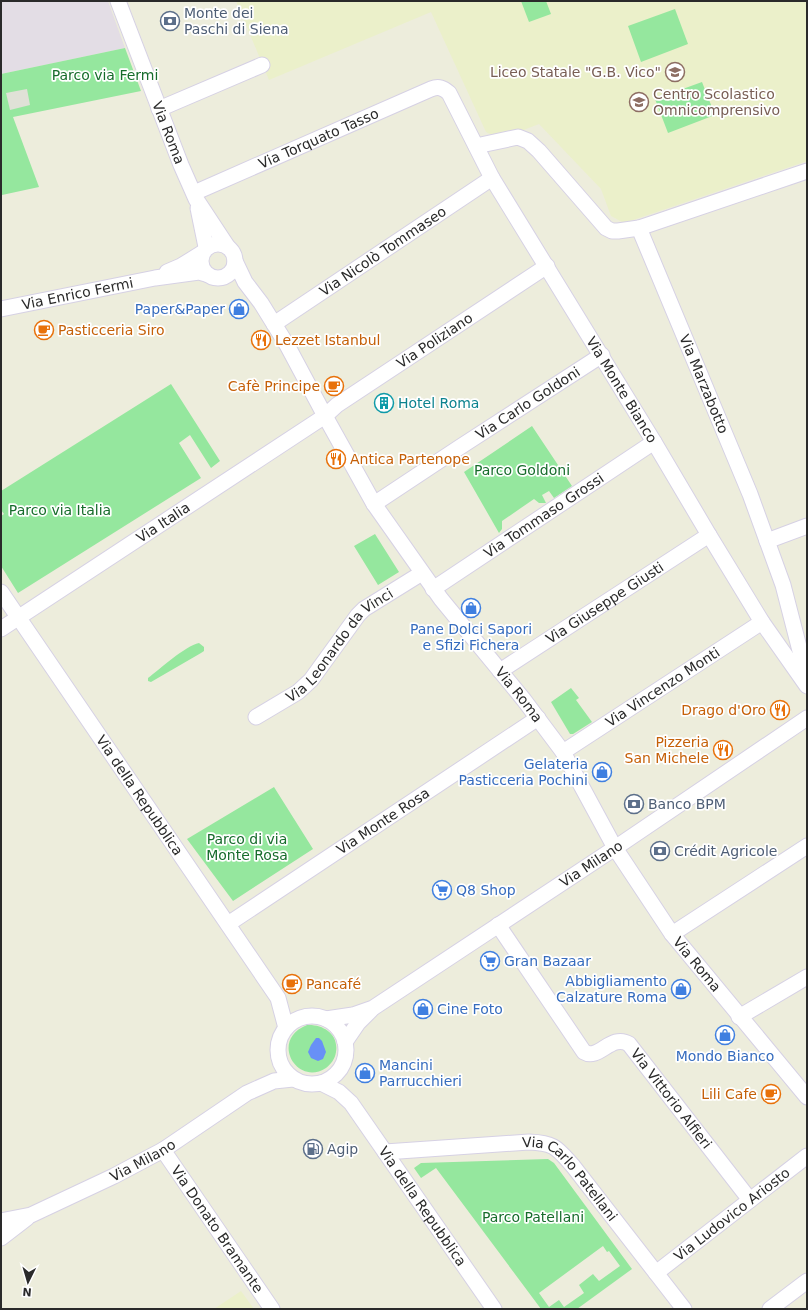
<svg xmlns="http://www.w3.org/2000/svg" width="808" height="1310" font-family="'DejaVu Sans',sans-serif">
<style>
.industrial{fill:#e3dde5}
.education{fill:#ebf0ca}
.green{fill:#95e79e;fill-rule:evenodd}
.plaza{fill:#e0e1d7}
.water{fill:#6890f6}
.lines{fill:none;stroke-linecap:round;stroke-linejoin:round}
.minor-casing{stroke:#d6d1e4;stroke-width:17}
.minor{stroke:#fff;stroke-width:15}
.labels{text-anchor:middle;dominant-baseline:central;stroke-width:3.5;stroke-linejoin:round;paint-order:stroke}
.service-label{font-size:14px;fill:#4e5e75;stroke:#fff;text-anchor:start}
.education-label{font-size:14px;fill:#785e54;stroke:#fff;text-anchor:end}
.park-label{font-size:14px;fill:#166c2b;stroke:#fff}
.street-label{font-size:14px;fill:#2a2a2a;stroke:#fff}
.shop-label{font-size:14px;fill:#366cbe;stroke:#fff;text-anchor:start}
.food-label{font-size:14px;fill:#c56008;stroke:#fff;text-anchor:start}
.culture-label{font-size:14px;fill:#0d838f;stroke:#fff;text-anchor:start}
</style>
<rect width="100%" height="100%" fill="#ededdc"/>
<path class="industrial" d="M 1,1 L 108,1 L 125,48 L 1,74 Z"/>
<path class="education" d="M 236,1 L 807,1 L 807,161 L 624,223 L 611,216 L 601,189 L 539,124 L 500,139 L 486,132 L 431,12 L 269,80 Z
M 241,1291 L 254,1309 L 214,1309 Z"/>
<path class="green" d="M 521,1 L 546,1 L 551,14 L 529,22 Z
M 675,9 L 688,44 L 641,62 L 628,26 Z
M 125,48 L 141,91 L 13,117 L 39,187 L 2,195 L 1,191 L 1,74 Z
M 702,82 L 715,115 L 668,133 L 655,99 Z
M 171,384 L 220,461 L 211,468 L 190,435 L 179,443 L 201,478 L 18,593 L 1,566 L 1,516 L 4,514 L 1,510 L 1,491 Z
M 532,426 L 572,486 L 554,498 L 549,491 L 542,495 L 546,503 L 539,503 L 534,499 L 502,521 L 502,529 L 499,533 L 464,472 Z
M 375,534 L 399,572 L 378,585 L 354,546 Z
M 199,643 L 204,647 L 204,651 L 201,653 L 151,682 L 148,681 L 148,678 C 160,669 185,646 199,643 Z
M 571,688 L 579,698 L 576,700 L 592,722 L 573,734 L 570,734 L 551,702 Z
M 274,787 L 313,849 L 233,901 L 187,839 Z
M 307,1025 C 323,1024 339,1034 336,1052 C 335,1059 331,1064 326,1068 C 297,1087 269,1040 307,1025 Z
M 548,1159 L 554,1163 L 632,1269 L 577,1309 L 541,1309 L 436,1168 L 421,1178 L 414,1168 L 421,1163 ZM 603,1246 L 607,1252 L 609,1251 L 620,1266 L 599,1281 L 593,1274 L 579,1285 L 584,1293 L 564,1307 L 559,1300 L 549,1307 L 539,1293 Z"/>
<path class="plaza" d="M 27,89 L 30,105 L 10,110 L 6,93 Z"/>
<path class="water" d="M 316,1038 L 319,1038 L 322,1041 L 326,1052 L 323,1059 L 318,1061 L 311,1058 L 308,1052 L 311,1045 Z"/>
<g class="lines">
<g class="minor-casing">
<g id="minor">
<path id="s1" d="M 118,1 L 181,165 L 196,199 L 227,246"/>
<path d="M 159,109 L 262,65"/>
<path d="M 476,146 L 518,137 L 528,141 L 539,151 L 606,228 L 612,231 L 618,231 L 639,228 L 807,171"/>
<path id="s2" d="M 194,193 L 431,89 C 439,86 443,88 449,93 L 492,178 L 654,442 L 709,535 L 762,622 L 807,686"/>
<path d="M 198,208 L 206,247"/>
<path id="s3" d="M 639,228 L 750,494 L 783,585 L 807,678"/>
<circle cx="218" cy="261" r="17"/>
<path id="s4" d="M 235,261 L 245,282 L 261,303 L 287,345 L 325,416 L 374,504 L 441,599 L 524,700 L 563,752 L 615,848 L 672,934 L 807,1097"/>
<path d="M 167,272 L 181,266 L 202,253"/>
<path id="s5" d="M 1,309 L 155,278 L 199,272 L 206,274"/>
<path id="s6" d="M 274,324 L 492,178"/>
<path id="s7" d="M 374,504 L 460,447 L 602,355"/>
<path d="M 767,541 L 807,526"/>
<path id="s8" d="M 433,589 L 654,442"/>
<path id="s9" d="M 1,592 L 278,998 L 286,1028"/>
<path id="s10" d="M 1,629 L 325,416 L 337,405 L 547,266"/>
<path id="s11" d="M 500,671 L 709,535"/>
<path id="s12" d="M 256,717 L 298,692 L 311,680 L 358,615 L 364,609 L 422,573"/>
<path id="s13" d="M 563,752 L 762,622"/>
<path id="s14" d="M 228,924 L 538,718"/>
<path id="s15" d="M 498,925 L 584,1052 C 599,1061 611,1033 629,1044 L 750,1200"/>
<path d="M 672,934 L 807,846"/>
<circle cx="312" cy="1050" r="34"/>
<path d="M 739,1017 L 807,977"/>
<path id="s16" d="M 326,1019 L 353,1015 L 373,1008 L 615,848 L 807,718"/>
<path d="M 345,1042 L 358,1023 L 371,1010"/>
<path id="s17" d="M 321,1083 L 339,1092 L 351,1103 L 494,1309"/>
<path id="s18" d="M 163,1150 L 272,1309"/>
<path id="s19" d="M 385,1152 L 529,1142 C 555,1143 557,1148 573,1166 L 684,1309"/>
<path id="s20" d="M 1,1221 L 31,1215 L 114,1176 L 163,1150 L 247,1093 L 274,1081 L 293,1079"/>
<path d="M 1,1238 L 27,1218"/>
<path id="s21" d="M 656,1273 L 807,1156"/>
<path d="M 770,1309 L 807,1281"/>
</g>
</g>
<use href="#minor" class="minor"/>
</g>
<defs>
<g id="bank-ring" transform="scale(1)"><circle r="9.5" fill="#fff" stroke="#5c6f8a" stroke-width="1.5"/><path d="M-6-4H6V4H-6ZM0-2.3a2.3 2.3 0 1 0 0 4.6a2.3 2.3 0 1 0 0-4.6Z" fill="#5c6f8a"/></g>
<g id="school-ring" transform="scale(1)"><circle r="9.5" fill="#fff" stroke="#8d6e63" stroke-width="1.5"/><path d="M0-5L7-2L0 1L-7-2ZM-4 1L0 2.5L4 1V4Q0 6-4 4Z" fill="#8d6e63"/></g>
<g id="shop-ring" transform="scale(1)"><circle r="9.5" fill="#fff" stroke="#3f7fe0" stroke-width="1.5"/><path d="M-5-2.5h2.3a2.7 3.5 0 0 1 5.4 0H5L5.5 6h-11ZM-1.5-2.5h3a1.5 2.3 0 0 0-3 0Z" fill="#3f7fe0"/></g>
<g id="cafe-ring" transform="scale(1)"><circle r="9.5" fill="#fff" stroke="#e8710a" stroke-width="1.5"/><path d="M-5.5-4.5H6V0H3Q3 3.5 0 3.5H-2.5Q-5.5 3.5-5.5 0ZM3-3.2v2h1.7v-2ZM-6 4.5H4V6H-6Z" fill="#e8710a"/></g>
<g id="restaurant-ring" transform="scale(1)"><circle r="9.5" fill="#fff" stroke="#e8710a" stroke-width="1.5"/><path d="M-5-6h1v4h1v-4h1v4h1v-4h1v5L-1.5 .5V6h-2V.5L-5-1ZM5-6V6H3V1.5H1.5Q1.5-4 5-6Z" fill="#e8710a"/></g>
<g id="building-ring" transform="scale(1)"><circle r="9.5" fill="#fff" stroke="#0f9aa8" stroke-width="1.5"/><path d="M-4-6H4V6H1V3H-1V6H-4ZM-2.5-4.3h1.7v1.8h-1.7ZM.8-4.3h1.7v1.8H.8ZM-2.5-1h1.7V.8h-1.7ZM.8-1h1.7V.8H.8Z" fill="#0f9aa8"/></g>
<g id="supermarket-ring" transform="scale(1)"><circle r="9.5" fill="#fff" stroke="#3f7fe0" stroke-width="1.5"/><path d="M-6-5.5h2.5l.6 2H6L4.5 2H-2.5L-4.4-4H-6ZM-1.5 3.2a1.3 1.3 0 1 0 .1 0ZM3 3.2a1.3 1.3 0 1 0 .1 0Z" fill="#3f7fe0"/></g>
<g id="fuel-ring" transform="scale(1)"><circle r="9.5" fill="#fff" stroke="#5c6f8a" stroke-width="1.5"/><path d="M-5.5-6h7V0h2V4h1.3V-2.5L3-4.5l.8-.8L6-3V5H2.5V1h-1V6h-7ZM-4.2-4.7v3.2H.2V-4.7Z" fill="#5c6f8a"/></g>
</defs>
<g fill-rule="evenodd">
<use href="#bank-ring" x="170" y="21"/>
<use href="#school-ring" x="675" y="72"/>
<use href="#school-ring" x="639" y="102"/>
<use href="#shop-ring" x="239" y="309"/>
<use href="#cafe-ring" x="44" y="330"/>
<use href="#restaurant-ring" x="261" y="340"/>
<use href="#cafe-ring" x="334" y="386"/>
<use href="#building-ring" x="384" y="403"/>
<use href="#restaurant-ring" x="336" y="459"/>
<use href="#shop-ring" x="471" y="608"/>
<use href="#restaurant-ring" x="780" y="710"/>
<use href="#restaurant-ring" x="723" y="750"/>
<use href="#shop-ring" x="602" y="772"/>
<use href="#bank-ring" x="634" y="804"/>
<use href="#bank-ring" x="660" y="851"/>
<use href="#supermarket-ring" x="442" y="890"/>
<use href="#supermarket-ring" x="490" y="961"/>
<use href="#cafe-ring" x="292" y="984"/>
<use href="#shop-ring" x="681" y="989"/>
<use href="#shop-ring" x="423" y="1009"/>
<use href="#shop-ring" x="725" y="1035"/>
<use href="#shop-ring" x="365" y="1073"/>
<use href="#cafe-ring" x="771" y="1094"/>
<use href="#fuel-ring" x="313" y="1149"/>
</g>
<g class="labels">
<g class="service-label">
<text x="184" y="13">Monte dei<tspan x="184" dy="16">Paschi di Siena</tspan></text>
<text x="648" y="804">Banco BPM</text>
<text x="674" y="851">Crédit Agricole</text>
<text x="327" y="1149">Agip</text>
</g>
<g class="education-label">
<text x="661" y="72">Liceo Statale "G.B. Vico"</text>
<text x="653" y="94" text-anchor="start">Centro Scolastico<tspan x="653" dy="16">Omnicomprensivo</tspan></text>
</g>
<g class="park-label">
<text x="105" y="75">Parco via Fermi</text>
<text x="522" y="470">Parco Goldoni</text>
<text x="60" y="510">Parco via Italia</text>
<text x="247" y="839">Parco di via<tspan x="247" dy="16">Monte Rosa</tspan></text>
<text x="533" y="1217">Parco Patellani</text>
</g>
<g class="street-label">
<text stroke="none"><textPath href="#s1" startOffset="141">Via Roma</textPath></text>
<text stroke="none"><textPath href="#s2" startOffset="136">Via Torquato Tasso</textPath></text>
<text stroke="none"><textPath href="#s6" startOffset="131">Via Nicolò Tommaseo</textPath></text>
<text stroke="none"><textPath href="#s5" startOffset="78">Via Enrico Fermi</textPath></text>
<text stroke="none"><textPath href="#s10" startOffset="521">Via Poliziano</textPath></text>
<text stroke="none"><textPath href="#s3" startOffset="169">Via Marzabotto</textPath></text>
<text stroke="none"><textPath href="#s2" startOffset="622">Via Monte Bianco</textPath></text>
<text stroke="none"><textPath href="#s7" startOffset="184">Via Carlo Goldoni</textPath></text>
<text stroke="none"><textPath href="#s8" startOffset="133">Via Tommaso Grossi</textPath></text>
<text stroke="none"><textPath href="#s10" startOffset="194">Via Italia</textPath></text>
<text stroke="none"><textPath href="#s11" startOffset="125">Via Giuseppe Giusti</textPath></text>
<text stroke="none"><textPath href="#s12" startOffset="112">Via Leonardo da Vinci</textPath></text>
<text stroke="none"><textPath href="#s13" startOffset="119">Via Vincenzo Monti</textPath></text>
<text stroke="none"><textPath href="#s4" startOffset="520">Via Roma</textPath></text>
<text stroke="none"><textPath href="#s9" startOffset="246">Via della Repubblica</textPath></text>
<text stroke="none"><textPath href="#s14" startOffset="186">Via Monte Rosa</textPath></text>
<text stroke="none"><textPath href="#s16" startOffset="310">Via Milano</textPath></text>
<text stroke="none"><textPath href="#s4" startOffset="844">Via Roma</textPath></text>
<text stroke="none"><textPath href="#s15" startOffset="271">Via Vittorio Alfieri</textPath></text>
<text stroke="none"><textPath href="#s20" startOffset="155">Via Milano</textPath></text>
<text stroke="none"><textPath href="#s19" startOffset="201">Via Carlo Patellani</textPath></text>
<text stroke="none"><textPath href="#s17" startOffset="162">Via della Repubblica</textPath></text>
<text stroke="none"><textPath href="#s21" startOffset="96">Via Ludovico Ariosto</textPath></text>
<text stroke="none"><textPath href="#s18" startOffset="96">Via Donato Bramante</textPath></text>
</g>
<g class="shop-label">
<text x="225" y="309" text-anchor="end">Paper&amp;Paper</text>
<text x="471" y="629" text-anchor="middle">Pane Dolci Sapori<tspan x="471" dy="16">e Sfizi Fichera</tspan></text>
<text x="588" y="764" text-anchor="end">Gelateria<tspan x="588" dy="16">Pasticceria Pochini</tspan></text>
<text x="456" y="890">Q8 Shop</text>
<text x="504" y="961">Gran Bazaar</text>
<text x="667" y="981" text-anchor="end">Abbigliamento<tspan x="667" dy="16">Calzature Roma</tspan></text>
<text x="437" y="1009">Cine Foto</text>
<text x="725" y="1056" text-anchor="middle">Mondo Bianco</text>
<text x="379" y="1065">Mancini<tspan x="379" dy="16">Parrucchieri</tspan></text>
</g>
<g class="food-label">
<text x="58" y="330">Pasticceria Siro</text>
<text x="275" y="340">Lezzet Istanbul</text>
<text x="320" y="386" text-anchor="end">Cafè Principe</text>
<text x="350" y="459">Antica Partenope</text>
<text x="766" y="710" text-anchor="end">Drago d'Oro</text>
<text x="709" y="742" text-anchor="end">Pizzeria<tspan x="709" dy="16">San Michele</tspan></text>
<text x="306" y="984">Pancafé</text>
<text x="757" y="1094" text-anchor="end">Lili Cafe</text>
</g>
<g class="culture-label">
<text x="398" y="403">Hotel Roma</text>
</g>
</g>
<rect width="808" height="1310" fill="none" stroke="#2a2a2a" stroke-width="4"/>
<g transform="translate(28 1282) rotate(185)" stroke="#ffffff" stroke-width="3" paint-order="stroke">
<path d="M0-3L7 15L0 10L-7 15Z" fill="#2a2a2a"/>
<text y="-6" font-size="11" font-weight="bold" text-anchor="middle" fill="#2a2a2a">N</text>
</g>
</svg>
